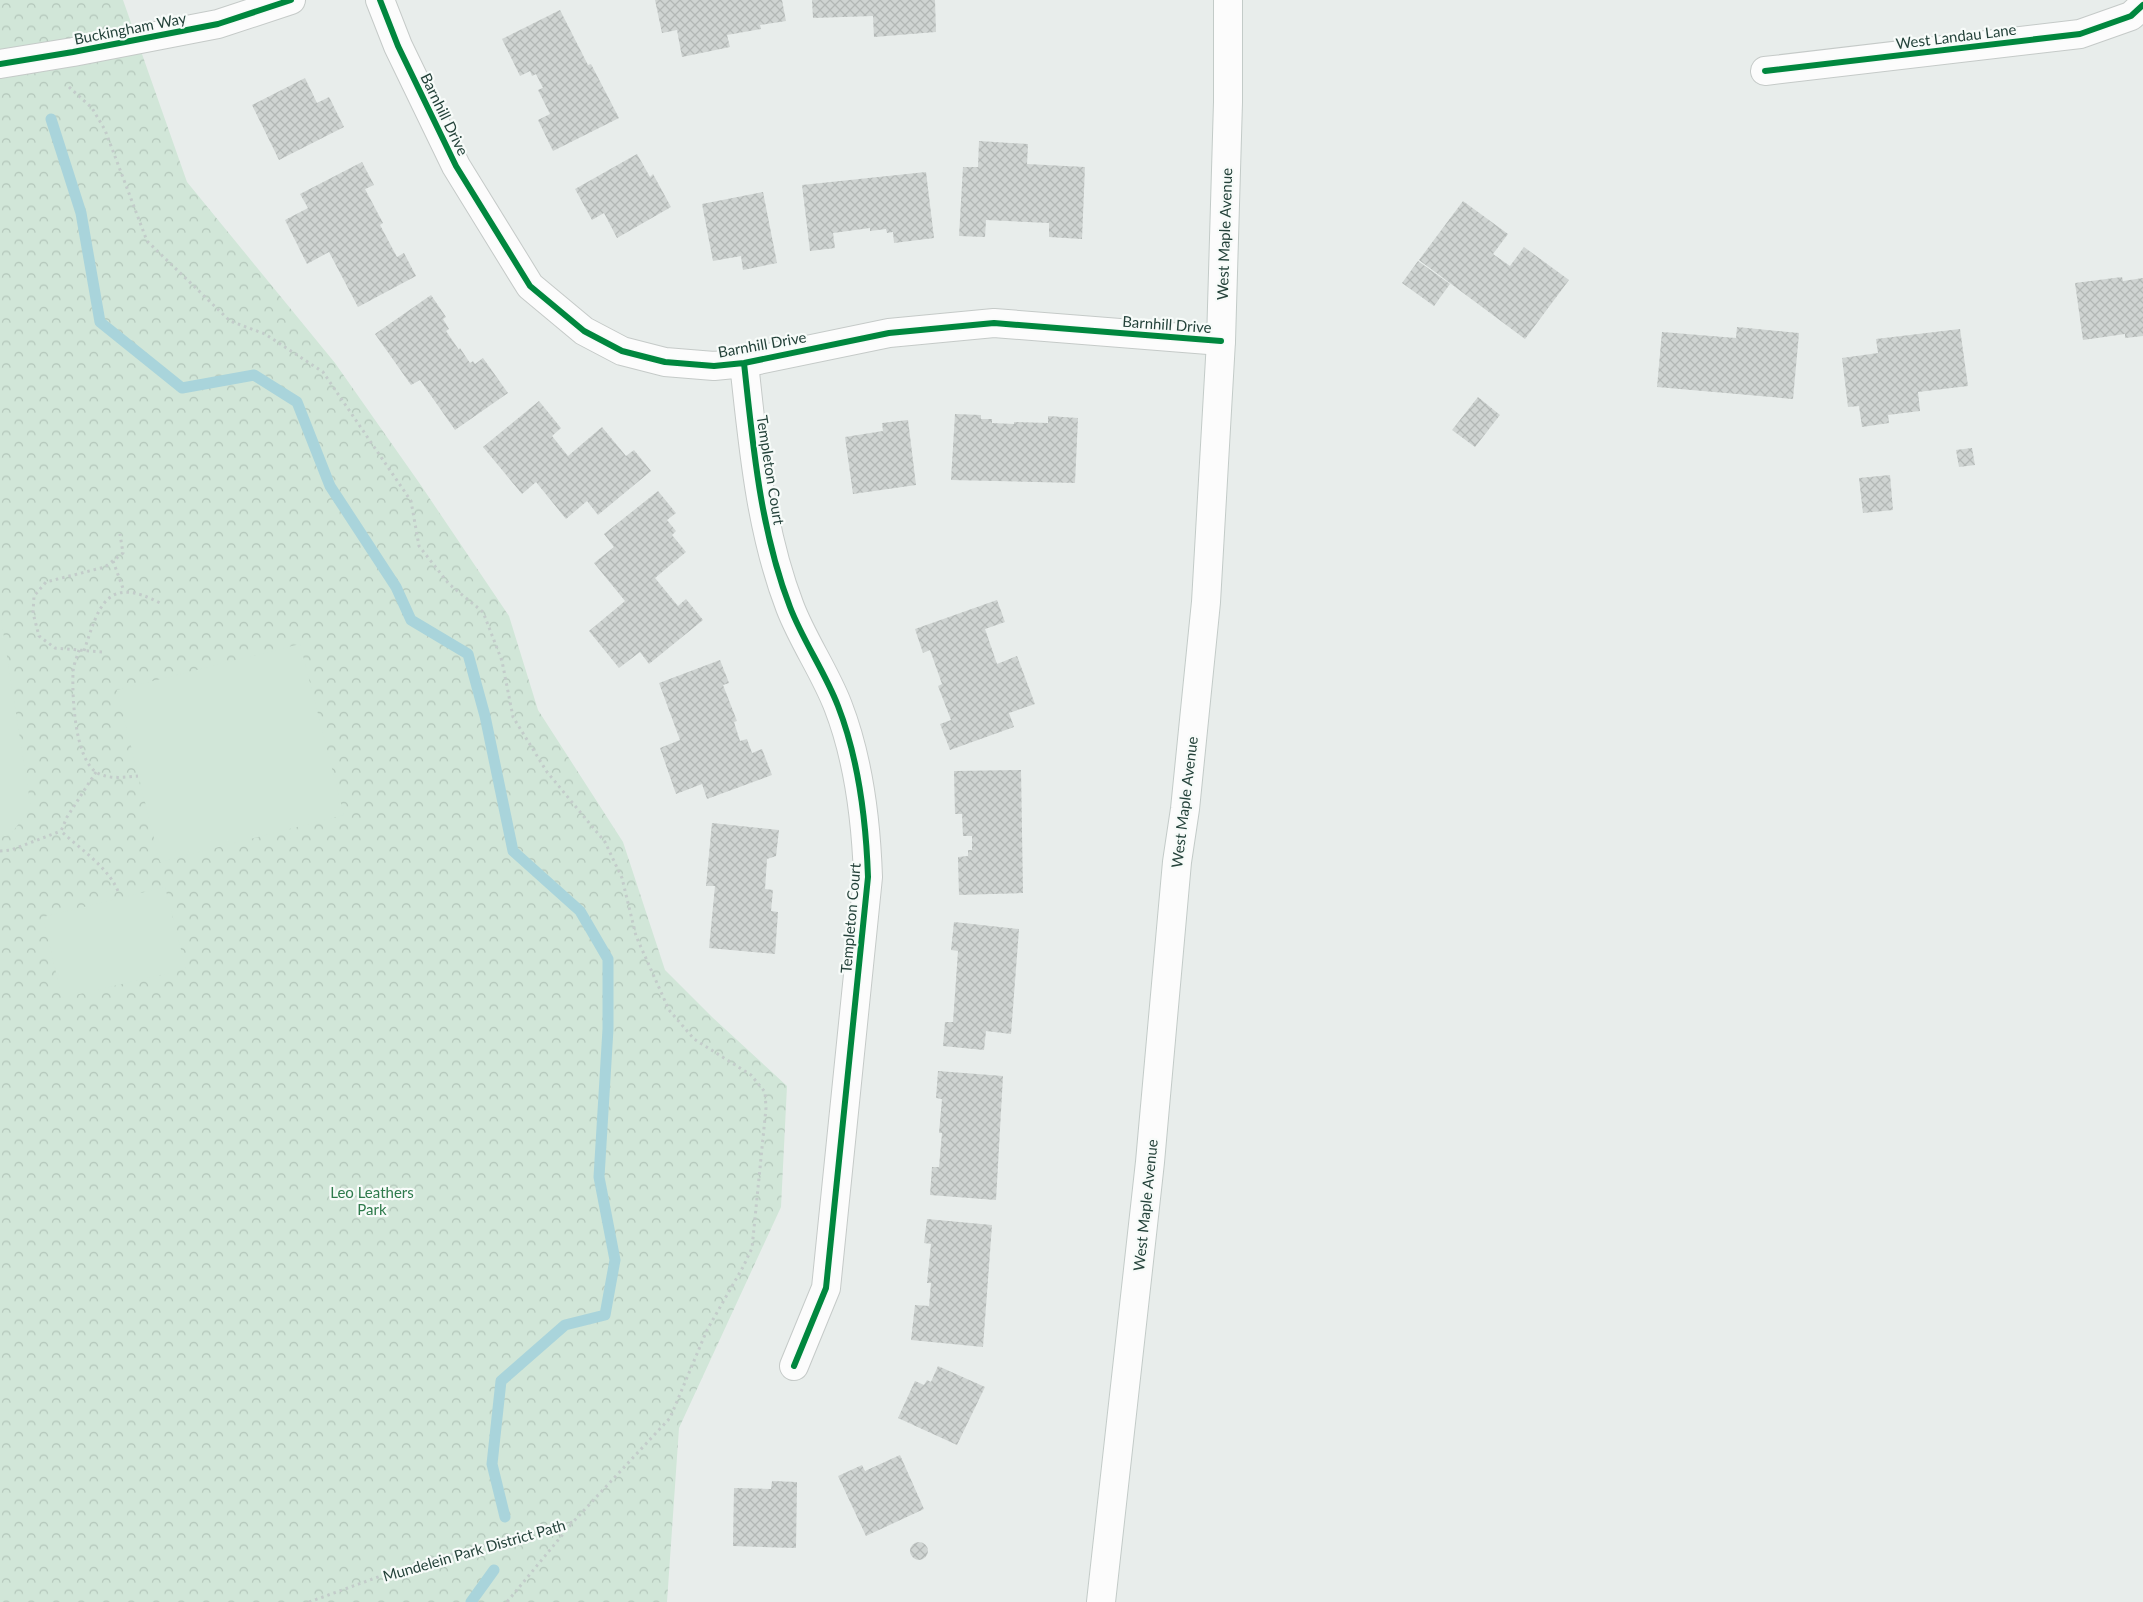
<svg xmlns="http://www.w3.org/2000/svg" width="2143" height="1602" font-family="Lato,sans-serif">
<style>
.forest{fill:url(#forest-crowns)}
.garden{fill:#d1e6d8}
.lines{fill:none;stroke-linecap:round;stroke-linejoin:round}
.stream{stroke:#a9d4db;stroke-width:11}
.building{fill:url(#building-cross-hatch)}
.minor-casing{stroke:#c5cac8;stroke-width:30}
.secondary-casing{stroke:#c3cbc8;stroke-width:30}
.path{stroke:#c3ccca;stroke-width:3;stroke-dasharray:2.5 4;stroke-linecap:butt}
.minor{stroke:#fcfcfc;stroke-width:28}
.secondary{stroke:#fcfcfc;stroke-width:28}
.cycleway-casing{stroke:#f7fbf9;stroke-width:9}
.cycleway{stroke:#00873e;stroke-width:6}
.labels{text-anchor:middle;dominant-baseline:central;stroke-width:4.5;stroke-linejoin:round;paint-order:stroke}
.street-label{font-size:15px;fill:#24423a;stroke:#f7fbf9}
.park-label{font-size:15px;fill:#2d7a4b;stroke:#f7fbf9}
</style>
<defs>
<pattern id="forest-crowns" width="20" height="18" patternUnits="userSpaceOnUse" patternTransform="scale(1.25)"><rect width="20" height="18" fill="#d1e6d8"/><path d="M2 6a3 3 0 1 1 6 0M12 15a3 3 0 1 1 6 0" fill="none" stroke="#b3c6ba"/></pattern>
<pattern id="building-cross-hatch" width="8" height="8" patternUnits="userSpaceOnUse" patternTransform="scale(1.25)"><rect width="8" height="8" fill="#cfd4d2"/><path d="M0 0l8 8M0 8l8-8" fill="none" stroke="#b2b7b5"/></pattern>
</defs>
<rect width="100%" height="100%" fill="#e8edeb"/>
<path class="forest" d="M 0,0 L 123,0 L 187,182 L 335,363 L 420,484 L 509,616 L 538,710 L 623,842 L 665,970 L 712,1017 L 787,1086 L 781,1207 L 679,1428 L 667,1602 L 0,1602 Z"/>
<path class="garden" d="M 0,612 L 31,808 L 10,835 L 0,837 Z
M 300,644 L 344,815 L 160,862 L 117,690 Z
M 165,887 L 186,969 L 62,998 L 43,917 Z"/>
<g class="lines">
<path class="stream" d="M 51,119 L 81,213 L 100,322 L 182,388 L 254,375 L 297,402 L 330,486 L 396,587 L 411,620 L 468,654 L 485,716 L 513,851 L 580,911 L 608,959 L 608,1029 L 599,1177 L 615,1260 L 605,1315 L 565,1325 L 501,1381 L 492,1464 L 505,1517
M 471,1602 L 494,1570"/>
</g>
<path class="building" d="M 655,0 L 782,0 L 786,21 L 760,25 L 761,29 L 727,35 L 730,47 L 682,57 L 677,30 L 662,33 Z
M 812,0 L 935,0 L 936,32 L 874,37 L 873,16 L 813,18 Z
M 560,10 L 588,65 L 591,64 L 619,118 L 553,151 L 538,120 L 550,114 L 538,90 L 543,88 L 536,74 L 532,76 L 530,71 L 520,76 L 502,39 Z
M 305,78 L 317,103 L 329,97 L 344,127 L 279,160 L 252,105 Z
M 979,141 L 1028,144 L 1027,164 L 1085,167 L 1082,239 L 1049,237 L 1049,223 L 986,220 L 985,237 L 959,236 L 963,167 L 978,167 Z
M 637,154 L 650,177 L 653,174 L 671,207 L 617,238 L 604,213 L 592,220 L 575,189 Z
M 362,162 L 374,185 L 365,189 L 383,223 L 380,225 L 397,257 L 404,253 L 416,276 L 358,307 L 329,252 L 307,264 L 285,220 L 308,208 L 300,194 Z
M 926,172 L 934,238 L 894,243 L 893,232 L 887,233 L 886,229 L 870,231 L 870,228 L 833,233 L 835,248 L 810,251 L 802,185 Z
M 763,192 L 777,263 L 743,270 L 741,256 L 713,261 L 702,204 Z
M 1463,201 L 1508,234 L 1493,254 L 1510,266 L 1524,247 L 1569,280 L 1525,339 L 1419,260 Z
M 1418,261 L 1450,284 L 1434,306 L 1402,283 Z
M 2122,277 L 2123,281 L 2143,278 L 2143,336 L 2125,338 L 2125,334 L 2083,340 L 2075,283 Z
M 431,295 L 446,317 L 443,319 L 449,329 L 446,331 L 459,350 L 460,348 L 470,363 L 473,361 L 475,364 L 483,358 L 508,393 L 455,430 L 420,380 L 411,385 L 375,334 Z
M 1737,327 L 1799,333 L 1793,399 L 1657,387 L 1662,332 L 1736,338 Z
M 1960,329 L 1968,386 L 1918,392 L 1920,411 L 1888,415 L 1889,423 L 1862,427 L 1859,406 L 1848,407 L 1842,358 L 1878,353 L 1876,339 Z
M 1478,397 L 1500,415 L 1475,447 L 1452,430 Z
M 539,401 L 561,428 L 552,436 L 568,456 L 602,427 L 626,456 L 634,450 L 651,471 L 598,515 L 587,501 L 566,519 L 536,482 L 522,494 L 483,447 Z
M 955,414 L 981,415 L 981,419 L 992,419 L 992,423 L 1014,424 L 1014,422 L 1048,423 L 1048,416 L 1078,418 L 1075,483 L 951,480 Z
M 908,420 L 916,485 L 853,494 L 845,437 L 883,431 L 882,423 Z
M 1972,448 L 1975,465 L 1959,467 L 1956,450 Z
M 1890,475 L 1893,510 L 1863,513 L 1859,478 Z
M 658,491 L 676,513 L 667,520 L 676,531 L 672,535 L 686,552 L 655,578 L 678,606 L 686,599 L 703,620 L 649,664 L 640,652 L 619,668 L 589,631 L 625,601 L 594,563 L 614,547 L 604,534 Z
M 997,600 L 1005,622 L 985,629 L 997,664 L 1017,656 L 1035,704 L 1009,713 L 1014,727 L 950,750 L 940,724 L 951,720 L 938,686 L 942,684 L 930,650 L 923,653 L 915,629 Z
M 720,660 L 729,683 L 723,685 L 737,721 L 734,722 L 740,741 L 747,739 L 752,753 L 762,749 L 772,775 L 707,799 L 702,784 L 676,794 L 660,748 L 680,740 L 659,683 Z
M 1021,770 L 1023,893 L 959,895 L 958,857 L 968,856 L 968,850 L 972,850 L 972,836 L 963,836 L 962,814 L 955,814 L 954,771 Z
M 712,823 L 779,830 L 776,856 L 767,859 L 765,889 L 773,890 L 771,911 L 778,912 L 775,954 L 709,948 L 715,886 L 706,886 Z
M 954,922 L 1019,929 L 1011,1034 L 986,1031 L 984,1050 L 943,1046 L 945,1022 L 953,1022 L 958,951 L 951,950 Z
M 938,1071 L 1003,1076 L 996,1200 L 930,1195 L 932,1167 L 939,1167 L 942,1133 L 939,1133 L 942,1099 L 936,1098 Z
M 927,1219 L 992,1225 L 983,1347 L 911,1340 L 915,1305 L 929,1306 L 931,1283 L 927,1283 L 931,1244 L 924,1243 Z
M 938,1366 L 985,1387 L 957,1445 L 898,1418 L 915,1381 L 924,1385 L 927,1380 L 931,1382 Z
M 900,1455 L 924,1509 L 866,1536 L 838,1476 L 862,1465 L 865,1471 Z
M 772,1481 L 797,1482 L 796,1548 L 733,1546 L 734,1488 L 771,1489 Z
M910 1551a9 9 0 1 1 18 0a9 9 0 1 1-18 0Z"/>
<g class="lines">
<g class="minor-casing">
<path id="minor" d="M 380,0 L 398,46 L 456,166 L 530,286 L 584,331 L 622,351 L 665,362 L 714,366 L 744,363 L 889,333 L 994,323 L 1221,341
M 0,64 L 73,52 L 218,24 L 291,0
M 1765,71 L 2080,34 L 2131,16 L 2143,5
M 744,363 C 753,445 760,529 790,607 C 803,641 825,672 838,706 C 859,760 866,819 868,877 L 826,1288 L 794,1366"/>
</g>
<g class="secondary-casing">
<path id="secondary" d="M 1101,1602 L 1150,1162 L 1177,862 L 1185,809 L 1206,602 L 1221,341 L 1228,102 L 1228,0"/>
</g>
<path class="path" d="M 69,87 L 92,108 L 105,130 L 147,241 L 230,321 L 265,334 L 323,372 L 411,501 L 419,546 L 449,584 L 483,612 L 502,661 L 513,717 L 547,772 L 605,842 L 622,878 L 636,936 L 669,1010 L 694,1039 L 751,1075 L 765,1092 L 766,1108 L 752,1248 L 743,1267 L 707,1330 L 670,1418 L 573,1522
M 113,561 L 124,591
M 79,650 C 77,657 73,666 73,673 C 72,697 75,758 96,772 C 108,780 125,777 138,776
M 84,651 C 99,605 107,575 160,603
M 102,652 L 55,648 L 39,636 L 33,613 L 34,596 L 46,582 L 105,567 L 123,553 L 120,534
M 96,772 L 67,817 L 61,831 C 81,850 107,866 118,891
M 0,851 L 11,850 L 61,831
M 309,1602 L 414,1564 L 573,1522 L 507,1602"/>
<use href="#minor" class="minor"/>
<use href="#secondary" class="secondary"/>
<g class="cycleway-casing">
<path id="cycleway" d="M 380,0 L 398,46 L 456,166 L 530,286 L 584,331 L 622,351 L 665,362 L 714,366 L 744,363 L 889,333 L 994,323 L 1221,341
M 0,64 L 73,52 L 218,24 L 291,0
M 1765,71 L 2080,34 L 2131,16 L 2143,5
M 744,363 C 753,445 760,529 790,607 C 803,641 825,672 838,706 C 859,760 866,819 868,877 L 826,1288 L 794,1366"/>
</g>
<use href="#cycleway" class="cycleway"/>
</g>
<g class="labels">
<g class="street-label">
<text transform="translate(130 28) rotate(-11)">Buckingham Way</text>
<text transform="translate(1956 36) rotate(-7)">West Landau Lane</text>
<text transform="translate(445 114) rotate(64)">Barnhill Drive</text>
<text transform="translate(1224 234) rotate(-88)">West Maple Avenue</text>
<text transform="translate(1167 324) rotate(4)">Barnhill Drive</text>
<text transform="translate(762 344) rotate(-10)">Barnhill Drive</text>
<text transform="translate(771 470) rotate(81)">Templeton Court</text>
<text transform="translate(1184 802) rotate(-83)">West Maple Avenue</text>
<text transform="translate(850 918) rotate(-85)">Templeton Court</text>
<text transform="translate(1145 1205) rotate(-84)">West Maple Avenue</text>
<text transform="translate(474 1550) rotate(-16)">Mundelein Park District Path</text>
</g>
<g class="park-label">
<text x="372" y="1192">Leo Leathers<tspan x="372" dy="17">Park</tspan></text>
</g>
</g>
</svg>
